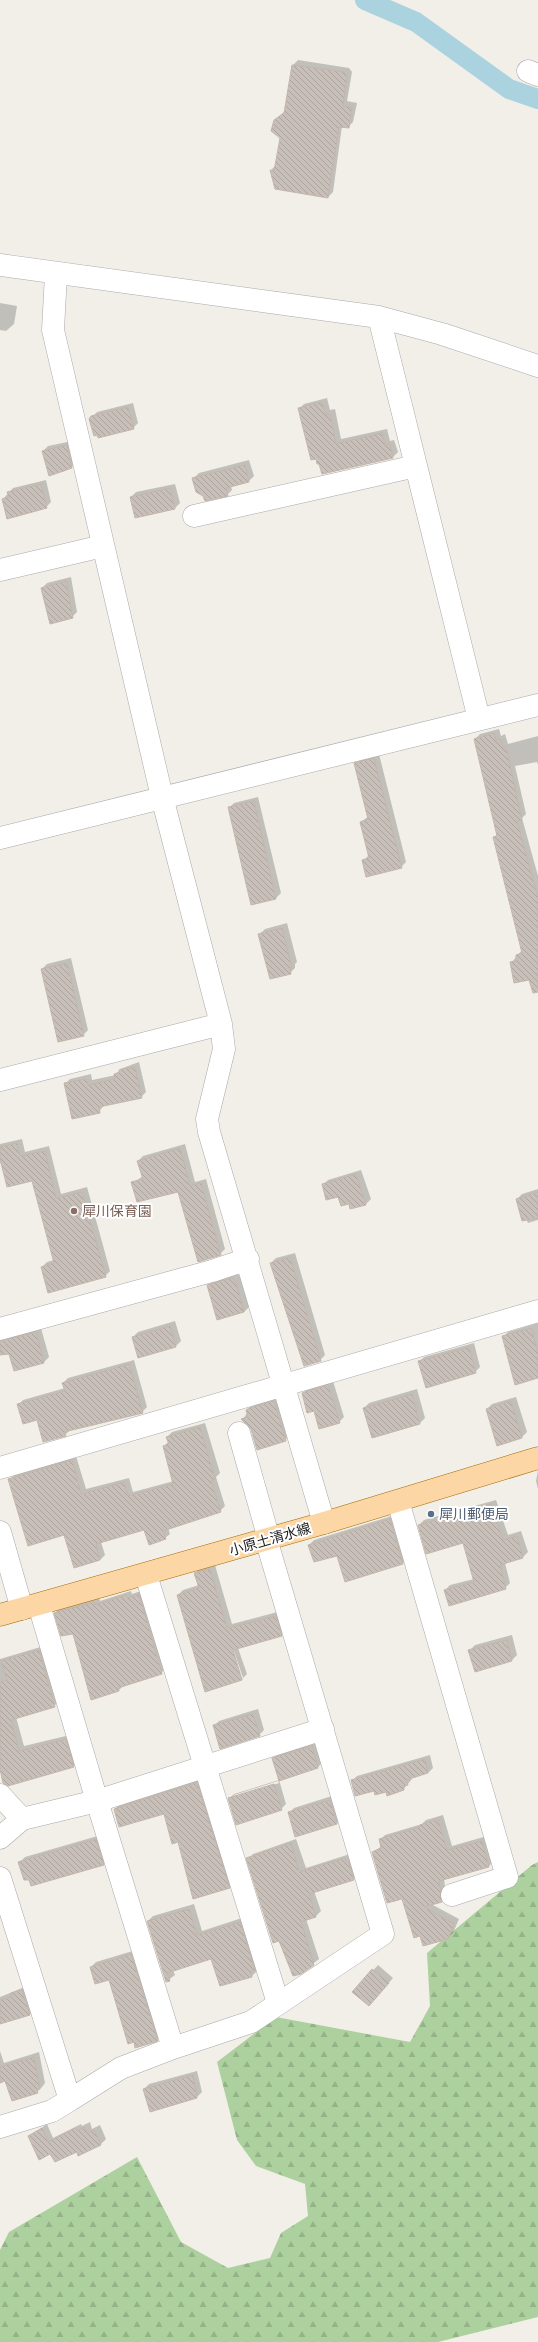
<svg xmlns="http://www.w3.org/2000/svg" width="538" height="2342" font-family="'Work Sans','Noto Sans JP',sans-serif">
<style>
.forest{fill:url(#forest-firs)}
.shadow{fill:#0003;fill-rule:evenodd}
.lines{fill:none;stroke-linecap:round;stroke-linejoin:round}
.canal{stroke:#aad3df;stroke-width:20}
.building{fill:url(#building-back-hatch);stroke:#c4b6ab}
.minor-casing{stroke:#a9a9a9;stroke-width:23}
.major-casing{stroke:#a06b00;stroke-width:23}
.minor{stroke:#fff;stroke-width:22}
.major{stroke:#fcd6a4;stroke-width:22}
.education-dot{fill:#8d6e63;stroke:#fff;stroke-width:1.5}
.service-dot{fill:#5c6f8a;stroke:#fff;stroke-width:1.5}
.labels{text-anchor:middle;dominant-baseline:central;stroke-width:4;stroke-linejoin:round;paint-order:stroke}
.education-label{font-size:14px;fill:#785e54;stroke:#fff;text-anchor:start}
.service-label{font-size:14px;fill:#4e5e75;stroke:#fff;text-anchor:start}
.street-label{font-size:14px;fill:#222;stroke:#fff}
</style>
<defs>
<pattern id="forest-firs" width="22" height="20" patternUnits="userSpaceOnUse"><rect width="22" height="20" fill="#add19e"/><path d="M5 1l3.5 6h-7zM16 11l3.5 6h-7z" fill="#95b388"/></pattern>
<pattern id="building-back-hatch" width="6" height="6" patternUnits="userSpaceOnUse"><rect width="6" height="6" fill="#c7bfb8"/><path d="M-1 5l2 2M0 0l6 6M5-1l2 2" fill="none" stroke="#aba49e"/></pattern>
</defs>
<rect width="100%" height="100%" fill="#f2efe9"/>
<path class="forest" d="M 538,1862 L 538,2317 L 438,2342 L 0,2342 L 0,2250 L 9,2232 L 137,2157 L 181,2242 L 228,2268 L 270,2258 L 281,2233 L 308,2216 L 305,2184 L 256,2166 L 237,2140 L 217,2062 L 276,2017 L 410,2042 L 430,2006 L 427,1953 L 532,1865 Z"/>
<path class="shadow" d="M 298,60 L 349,68 L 352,72 L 347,101 L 357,103 L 353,122 L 348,127 L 342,126 L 333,192 L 328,197 L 276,188 L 271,170 L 276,165 L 281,138 L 275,120 L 285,111 L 293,65 Z
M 0,303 L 17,306 L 14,324 L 6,331 L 0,330 Z
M 327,398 L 330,410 L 335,409 L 341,439 L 387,429 L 390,441 L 394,440 L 398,452 L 393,457 L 323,473 L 299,409 L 304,404 Z
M 133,403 L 138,423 L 133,428 L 97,434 L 92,417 L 97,412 Z
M 72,441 L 77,463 L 65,471 L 49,475 L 43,451 L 48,446 Z
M 249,460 L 254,476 L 249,481 L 231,486 L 232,490 L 227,495 L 194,478 L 199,473 Z
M 46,480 L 51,502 L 46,507 L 3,499 L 13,488 Z
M 175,484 L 180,503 L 175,508 L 131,497 L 136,492 Z
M 71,577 L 77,612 L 72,617 L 42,588 L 47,583 Z
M 499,729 L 501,736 L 505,734 L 508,744 L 538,736 L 538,765 L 537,762 L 515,766 L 526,814 L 522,818 L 538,876 L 538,977 L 511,963 L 522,950 L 494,837 L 498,834 L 475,739 L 480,734 Z
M 379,754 L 406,862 L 401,867 L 363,861 L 369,855 L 361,822 L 369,816 L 355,764 L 360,759 Z
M 258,797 L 281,893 L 276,898 L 252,904 L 229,808 L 234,803 Z
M 287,923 L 297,962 L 295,964 L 295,968 L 290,973 L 260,934 L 265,929 Z
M 71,958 L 88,1030 L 83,1035 L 42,969 L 47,964 Z
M 139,1062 L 146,1092 L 141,1097 L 104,1105 L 99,1112 L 65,1084 L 70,1079 L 91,1074 L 92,1080 L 116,1075 L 120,1069 Z
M 22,1139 L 25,1152 L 49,1146 L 61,1194 L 87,1187 L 110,1271 L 105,1276 L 42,1267 L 47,1262 L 54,1260 L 33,1179 L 0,1163 L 0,1144 Z
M 185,1144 L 195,1182 L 206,1179 L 225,1249 L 220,1254 L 178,1191 L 133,1183 L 143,1176 L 138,1161 L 143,1156 Z
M 361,1170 L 371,1199 L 366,1204 L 351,1208 L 350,1203 L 323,1185 L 328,1180 Z
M 538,1189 L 538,1220 L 528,1223 L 517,1199 L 522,1194 Z
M 295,1253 L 325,1355 L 320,1360 L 271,1263 L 276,1258 Z
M 237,1273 L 240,1277 L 249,1307 L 244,1312 L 208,1286 L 213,1281 Z
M 175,1321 L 181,1341 L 176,1346 L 139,1357 L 133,1337 L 138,1332 Z
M 538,1323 L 538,1377 L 503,1337 L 508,1332 Z
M 41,1328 L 49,1357 L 44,1362 L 14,1370 L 10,1352 L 0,1354 L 0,1338 Z
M 474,1343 L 480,1367 L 475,1372 L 419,1362 L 424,1357 Z
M 134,1360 L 147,1407 L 142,1412 L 70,1430 L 65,1435 L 18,1405 L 23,1400 L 65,1388 L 63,1383 L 68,1378 Z
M 333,1381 L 344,1417 L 339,1422 L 314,1410 L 303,1393 L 308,1388 Z
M 417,1389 L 425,1418 L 420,1423 L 372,1436 L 364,1408 L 369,1403 Z
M 278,1397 L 290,1435 L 285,1440 L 252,1429 L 243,1419 L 252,1406 Z
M 516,1397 L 527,1432 L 522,1437 L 498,1445 L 487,1409 L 492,1404 Z
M 205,1423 L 220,1473 L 216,1477 L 225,1506 L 220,1511 L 168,1528 L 170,1534 L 165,1538 L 145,1528 L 101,1542 L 105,1555 L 100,1560 L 75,1567 L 65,1534 L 10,1479 L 15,1474 L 76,1456 L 86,1489 L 129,1478 L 133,1492 L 174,1481 L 164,1446 L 169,1441 L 167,1437 L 172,1432 Z
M 538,1471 L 538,1489 L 536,1481 Z
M 496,1500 L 508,1535 L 521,1531 L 528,1552 L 523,1557 L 505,1563 L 510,1583 L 505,1588 L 445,1590 L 450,1585 L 474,1579 L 464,1542 L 419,1525 L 424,1520 Z
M 395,1515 L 408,1558 L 403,1563 L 338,1555 L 309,1545 L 314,1540 Z
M 215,1565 L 232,1624 L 281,1611 L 286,1630 L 281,1635 L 238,1648 L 247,1674 L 242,1679 L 206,1691 L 178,1595 L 183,1590 L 199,1585 L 195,1573 L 200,1568 ZM 232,1645 L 243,1678 L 241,1678 L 230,1646 Z
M 144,1590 L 166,1668 L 161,1673 L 124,1685 L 119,1690 L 92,1699 L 73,1632 L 55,1613 L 60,1608 L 99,1598 L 100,1601 L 131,1591 L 132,1594 Z
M 512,1635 L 517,1655 L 512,1660 L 475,1670 L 470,1650 L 475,1645 Z
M 44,1646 L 59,1701 L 54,1706 L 16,1717 L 24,1746 L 70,1735 L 78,1762 L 73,1766 L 0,1764 L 0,1659 Z
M 258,1709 L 264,1730 L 259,1735 L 214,1726 L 219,1721 Z
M 317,1741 L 323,1762 L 318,1767 L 279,1779 L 273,1759 L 278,1754 Z
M 430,1755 L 433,1768 L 428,1773 L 411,1777 L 412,1779 L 403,1790 L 375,1790 L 352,1781 L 357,1776 Z
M 200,1779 L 234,1883 L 229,1888 L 178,1841 L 165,1813 L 115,1809 L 120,1804 Z
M 279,1780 L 286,1804 L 281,1809 L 229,1799 L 234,1794 ZM 278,1781 L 279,1783 L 234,1798 L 234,1795 Z
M 335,1795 L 342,1818 L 337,1823 L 296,1835 L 289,1813 L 294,1808 Z
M 443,1815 L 452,1846 L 487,1836 L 494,1861 L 489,1866 L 444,1878 L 446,1896 L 441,1901 L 431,1904 L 459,1919 L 453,1933 L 447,1938 L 403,1898 L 373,1852 L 382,1846 L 380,1840 L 385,1835 L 422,1824 L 426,1820 Z
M 101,1835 L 108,1859 L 103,1864 L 30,1879 L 20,1862 L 25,1857 Z
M 296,1839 L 306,1868 L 350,1854 L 358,1874 L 354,1879 L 314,1891 L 321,1911 L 316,1916 L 306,1919 L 319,1959 L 301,1973 L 248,1859 L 253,1854 Z
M 194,1904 L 202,1931 L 245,1917 L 257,1971 L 252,1976 L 221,1984 L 212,1958 L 173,1970 L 175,1975 L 167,1981 L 148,1921 L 153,1916 Z
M 136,1950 L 162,2035 L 157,2040 L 134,2041 L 109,1979 L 91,1967 L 96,1962 Z
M 378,1965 L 393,1978 L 374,2000 L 354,1992 Z
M 27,1986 L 35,2009 L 30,2014 L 0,2023 L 0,1997 Z
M 0,2051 L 4,2063 L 39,2052 L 45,2083 L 42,2087 L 37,2092 L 6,2080 L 0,2082 Z
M 197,2071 L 202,2092 L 197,2097 L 144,2089 L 149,2084 Z
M 90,2122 L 92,2129 L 100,2125 L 106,2139 L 101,2144 L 79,2154 L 77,2151 L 51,2153 L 29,2137 L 47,2124 L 53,2138 L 81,2124 L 82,2126 Z"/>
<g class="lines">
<path class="canal" d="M 365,0 L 416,22 L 509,89 L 538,99"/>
</g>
<path class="building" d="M 292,65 L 344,72 L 347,77 L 343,106 L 352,108 L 349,128 L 339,127 L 328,198 L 275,189 L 270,170 L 274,171 L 280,138 L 271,131 L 274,120 L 284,113 Z
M 322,402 L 326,415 L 330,414 L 336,444 L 382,433 L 385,445 L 390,444 L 393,458 L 322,474 L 319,464 L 317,464 L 316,459 L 311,460 L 298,408 Z
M 128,407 L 134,429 L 98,438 L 97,435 L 94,436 L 89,419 L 91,416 Z
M 67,445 L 72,468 L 49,476 L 42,451 Z
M 245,465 L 249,482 L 226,488 L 228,496 L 205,501 L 203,496 L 196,492 L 192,478 Z
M 41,484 L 47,508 L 7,519 L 2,499 L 9,497 L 7,492 Z
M 170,488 L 175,509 L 135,518 L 130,497 Z
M 66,581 L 73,618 L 50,624 L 41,588 Z
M 494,733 L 496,740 L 500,739 L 503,748 L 506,747 L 522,820 L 517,821 L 538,898 L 538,992 L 533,993 L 529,980 L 514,983 L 510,962 L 516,961 L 516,955 L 522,953 L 493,837 L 497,836 L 474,739 Z
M 374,758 L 402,868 L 366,877 L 362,860 L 369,858 L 360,822 L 368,819 L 354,763 Z
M 254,801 L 276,899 L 251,905 L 228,807 Z
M 282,928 L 292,968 L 290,969 L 291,974 L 270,979 L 258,934 Z
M 67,963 L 84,1036 L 58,1042 L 41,969 Z
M 135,1067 L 142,1098 L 99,1107 L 100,1113 L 72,1119 L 64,1083 L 86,1079 L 88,1085 L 115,1079 L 114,1074 L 120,1072 L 119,1070 Z
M 17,1143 L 20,1156 L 45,1151 L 56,1198 L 82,1192 L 106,1277 L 48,1293 L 41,1267 L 54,1263 L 32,1181 L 7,1187 L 0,1159 L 0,1147 Z
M 180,1148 L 190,1186 L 201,1183 L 221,1255 L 198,1262 L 178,1192 L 137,1202 L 131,1182 L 143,1179 L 137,1161 Z
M 356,1174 L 366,1205 L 350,1209 L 349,1204 L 341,1206 L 338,1197 L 326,1200 L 322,1184 Z
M 538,1192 L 538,1218 L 522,1221 L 516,1199 Z
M 290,1257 L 321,1361 L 304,1366 L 270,1263 Z
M 232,1278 L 236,1282 L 244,1312 L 217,1320 L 207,1285 Z
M 170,1326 L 176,1347 L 138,1358 L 132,1337 Z
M 531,1328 L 538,1353 L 538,1378 L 515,1385 L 502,1336 Z
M 36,1332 L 44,1363 L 14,1371 L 9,1354 L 0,1355 L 0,1341 Z
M 469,1347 L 476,1373 L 426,1388 L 418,1361 Z
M 129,1364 L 143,1413 L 64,1432 L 66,1436 L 43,1442 L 37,1420 L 23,1424 L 17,1404 L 65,1391 L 62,1383 Z
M 328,1385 L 340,1423 L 319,1429 L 314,1411 L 307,1413 L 302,1393 Z
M 412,1394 L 420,1424 L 372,1438 L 363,1408 Z
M 274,1401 L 286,1441 L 257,1450 L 251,1429 L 241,1419 L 248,1417 L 246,1410 L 249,1408 Z
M 511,1401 L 522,1438 L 497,1446 L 486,1409 Z
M 200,1427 L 215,1479 L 211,1481 L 221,1512 L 163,1531 L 166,1539 L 149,1545 L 144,1530 L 96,1544 L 100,1560 L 74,1568 L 64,1535 L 28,1546 L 8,1479 L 72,1460 L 81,1494 L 124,1482 L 128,1496 L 173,1484 L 163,1446 L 169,1444 L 166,1437 Z
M 491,1504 L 503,1540 L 517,1536 L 523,1558 L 500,1565 L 506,1589 L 449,1606 L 444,1590 L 474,1582 L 463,1543 L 426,1554 L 418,1525 Z
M 390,1519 L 403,1564 L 345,1582 L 337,1556 L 314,1562 L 308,1545 Z
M 210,1569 L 227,1628 L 276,1616 L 282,1636 L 233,1650 L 242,1680 L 205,1692 L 177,1595 L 199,1588 L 194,1573 Z
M 139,1594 L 162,1674 L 118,1688 L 119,1691 L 91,1700 L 73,1634 L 61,1636 L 54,1613 L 94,1602 L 95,1605 L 126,1595 L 127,1598 Z
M 507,1640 L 512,1661 L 475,1672 L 468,1650 Z
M 39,1650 L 55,1707 L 11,1720 L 19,1751 L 66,1739 L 74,1767 L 8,1786 L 3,1783 L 0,1769 L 0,1682 L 7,1680 L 1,1661 Z
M 253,1714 L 260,1736 L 220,1749 L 213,1725 Z
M 312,1746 L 318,1768 L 279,1781 L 272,1758 Z
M 425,1759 L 428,1773 L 406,1780 L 408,1785 L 403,1786 L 404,1790 L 387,1796 L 386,1792 L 375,1795 L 374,1791 L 355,1796 L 351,1780 Z
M 195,1783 L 196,1787 L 198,1786 L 230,1888 L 193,1899 L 178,1842 L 172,1844 L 164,1814 L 119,1827 L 114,1809 Z
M 274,1784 L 282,1810 L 236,1825 L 228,1798 Z
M 330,1800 L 337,1824 L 295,1837 L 288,1812 Z
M 438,1819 L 447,1850 L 482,1841 L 489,1867 L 439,1881 L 442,1902 L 424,1907 L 454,1924 L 448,1939 L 423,1946 L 420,1936 L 414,1938 L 402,1899 L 387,1903 L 372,1852 L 381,1848 L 379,1839 L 420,1827 L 420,1825 Z
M 96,1839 L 104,1865 L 31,1886 L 29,1880 L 24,1880 L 18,1862 Z
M 291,1843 L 299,1872 L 345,1858 L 346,1861 L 348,1860 L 354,1880 L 309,1894 L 316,1917 L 301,1922 L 314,1965 L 301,1974 L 293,1976 L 279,1941 L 273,1943 L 246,1858 Z
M 189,1909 L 197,1935 L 240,1922 L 255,1970 L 251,1971 L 252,1977 L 220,1986 L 211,1959 L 167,1973 L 170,1981 L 166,1982 L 147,1921 Z
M 131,1954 L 158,2041 L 135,2048 L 134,2042 L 128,2044 L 109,1980 L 95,1984 L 90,1967 Z
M 372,1969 L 389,1983 L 369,2006 L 352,1992 Z
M 22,1990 L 30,2015 L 0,2024 L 0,2000 L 12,1997 L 11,1993 Z
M 34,2057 L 40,2089 L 37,2090 L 38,2093 L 12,2101 L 5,2081 L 0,2083 L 0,2067 Z
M 193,2075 L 197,2098 L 150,2112 L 143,2089 Z
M 85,2127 L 87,2133 L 94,2130 L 101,2145 L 78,2156 L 77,2152 L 55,2162 L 50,2154 L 39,2160 L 28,2136 L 42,2128 L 48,2142 L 76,2128 L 77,2131 Z"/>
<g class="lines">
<g class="minor-casing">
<path id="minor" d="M 528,71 L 538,75
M 0,265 L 379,317 L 442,334 L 538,366
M 56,274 L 53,330 L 162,797 L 221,1024 L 224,1049 L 207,1119 L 209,1132 L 324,1523
M 379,317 L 479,719
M 194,516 L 416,466
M 0,570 L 103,546
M 0,838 L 538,705
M 0,1080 L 221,1024
M 0,1329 L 212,1271 L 248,1259
M 239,1433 L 269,1539
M 0,1468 L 538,1311
M 398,1501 L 507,1877 L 452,1895
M 0,1532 L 22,1609
M 146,1575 L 278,2003
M 39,1605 L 97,1801 L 173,2048
M 0,1795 L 22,1819
M 0,1838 L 22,1819 L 97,1801 L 323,1729
M 0,1878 L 70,2100 L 121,2068 L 173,2048 L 251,2022 L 383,1934 L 266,1539
M 0,2127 L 52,2111 L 70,2100"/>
</g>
<g class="major-casing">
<path id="major" d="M 0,1615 L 324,1523 L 538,1458"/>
</g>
<use href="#minor" class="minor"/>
<use href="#major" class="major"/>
</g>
<circle class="education-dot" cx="74" cy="1211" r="4"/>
<circle class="service-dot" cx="431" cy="1514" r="4"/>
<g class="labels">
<g class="education-label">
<text x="82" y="1211">犀川保育園</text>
</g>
<g class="service-label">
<text x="439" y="1514">犀川郵便局</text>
</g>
<g class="street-label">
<text transform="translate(270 1539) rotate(-16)">小原土清水線</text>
</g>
</g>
</svg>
